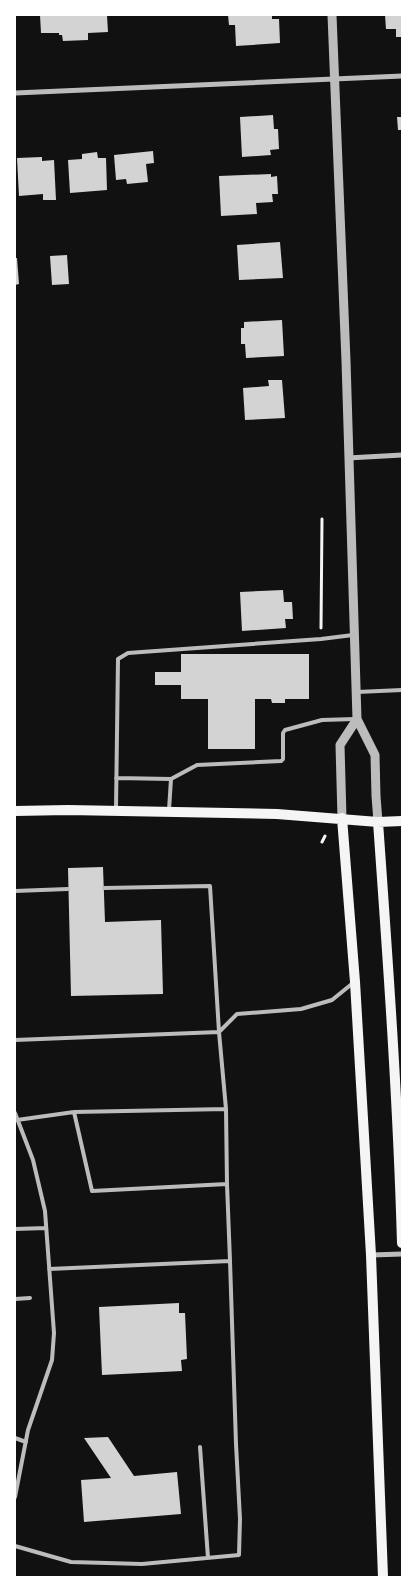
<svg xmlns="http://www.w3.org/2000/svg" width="417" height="1592" font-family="Roboto,sans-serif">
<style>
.building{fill:#d3d3d3}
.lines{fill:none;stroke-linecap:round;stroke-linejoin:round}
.path{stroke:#f5f5f5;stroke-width:3}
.service{stroke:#bcbcbc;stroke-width:4}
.minor{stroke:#bcbcbc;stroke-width:5}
.tertiary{stroke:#bcbcbc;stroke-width:9}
.secondary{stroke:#f5f5f5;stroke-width:10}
</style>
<rect width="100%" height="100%" fill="#111"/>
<path class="building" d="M 40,15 L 107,15 L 108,32 L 88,33 L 88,40 L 63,41 L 62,35 L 59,35 L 59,33 L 41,33 Z
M 228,15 L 272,15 L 272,19 L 279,19 L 280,43 L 236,46 L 235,25 L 229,25 Z
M 385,15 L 402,15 L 402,37 L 396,37 L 396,29 L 386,29 Z
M 273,115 L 274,129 L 278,129 L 279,149 L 270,150 L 271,155 L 242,157 L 240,117 Z
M 397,117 L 402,117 L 402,130 L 398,130 Z
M 153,151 L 154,163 L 146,164 L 148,182 L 127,184 L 126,179 L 116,180 L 114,155 Z
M 97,152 L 98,158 L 106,158 L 107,190 L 70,193 L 68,160 L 82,159 L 82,154 Z
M 42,157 L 42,161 L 54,160 L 56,200 L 43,200 L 43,194 L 19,196 L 17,158 Z
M 271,174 L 271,177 L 277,176 L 278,194 L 272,194 L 273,202 L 256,203 L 257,214 L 221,216 L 219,176 Z
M 280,242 L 283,278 L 239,280 L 237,245 Z
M 67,255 L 69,284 L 52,285 L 50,256 Z
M 15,258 L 17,258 L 19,284 L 15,285 Z
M 282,320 L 284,356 L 246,358 L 245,344 L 241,344 L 241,328 L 244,328 L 244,322 Z
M 268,380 L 282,380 L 285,418 L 245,420 L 243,388 L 269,386 Z
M 283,590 L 284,602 L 292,602 L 293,619 L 285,619 L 286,628 L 242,631 L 240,592 Z
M 181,654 L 309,654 L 309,699 L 285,699 L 285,703 L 272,703 L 271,699 L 255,699 L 255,749 L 208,749 L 208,699 L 181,699 L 181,685 L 155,685 L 155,672 L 181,672 Z
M 103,867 L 105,922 L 161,920 L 163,994 L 71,996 L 68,868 Z
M 179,1303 L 179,1313 L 185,1313 L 187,1359 L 181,1360 L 182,1371 L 102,1375 L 99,1307 Z
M 108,1437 L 134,1476 L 177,1472 L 181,1514 L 84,1522 L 81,1480 L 111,1478 L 84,1438 Z"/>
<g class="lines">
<path class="path" d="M 321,628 L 322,519
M 322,842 L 325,836"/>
<path class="service" d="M 357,692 L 402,690
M 116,778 L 171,779 L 169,810
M 171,779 L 197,765 L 281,761 L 283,759 L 283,733 L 285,730 L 322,720 L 355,719
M 116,809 L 118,659 L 128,653 L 321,639 L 353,635
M 15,891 L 68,889
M 15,1040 L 219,1032 L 210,886 L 104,888
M 226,1109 L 219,1032 L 237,1014 L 301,1009 L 332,1000 L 353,983
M 74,1112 L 92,1191 L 227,1184
M 15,1113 L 33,1160 L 45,1211 L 54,1333 L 52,1360 L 28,1430 L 15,1497
M 17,1120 L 74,1112 L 226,1109 L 227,1184 L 230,1261 L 49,1269
M 15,1229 L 46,1228
M 15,1299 L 30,1298
M 15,1438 L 26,1442
M 200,1447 L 208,1558
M 15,1546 L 71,1562 L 142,1564 L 239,1555 L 240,1519 L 236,1444 L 230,1261"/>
<path class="minor" d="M 15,93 L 402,76
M 348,458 L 402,455
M 371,1255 L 402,1254"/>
<path class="tertiary" d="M 332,15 L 346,361 L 357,719 L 375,755 L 376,796 L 378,822
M 342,818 L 340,745 L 357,719"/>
<path class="secondary" d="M 15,811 L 68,810 L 277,814 L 378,822 L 402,821
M 342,818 L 355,982 L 371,1255 L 383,1577
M 378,822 C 388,962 398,1102 402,1243"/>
</g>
<rect width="417" height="1592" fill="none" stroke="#ffffff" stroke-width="32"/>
</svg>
